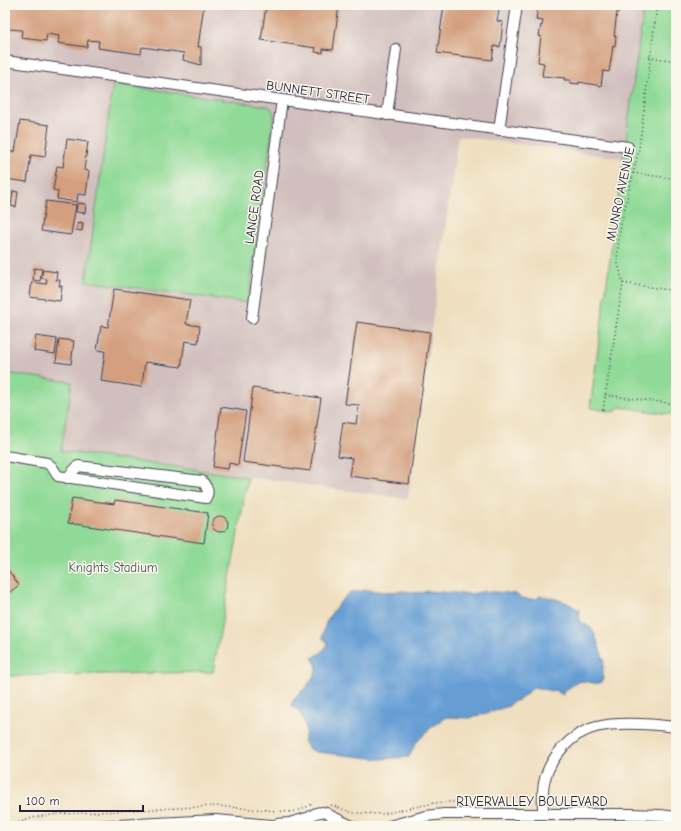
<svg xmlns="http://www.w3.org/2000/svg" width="681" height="831" font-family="'Comic Neue',sans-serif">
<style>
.industrial{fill:#d1bfbd}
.green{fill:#90da97;stroke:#597e69}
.water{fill:#669ed4;stroke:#446088}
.building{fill:#d39f7e}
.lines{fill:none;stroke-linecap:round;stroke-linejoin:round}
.minor-casing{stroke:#413e4f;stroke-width:12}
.path{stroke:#413e4f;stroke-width:1.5;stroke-dasharray:1 3;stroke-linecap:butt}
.minor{stroke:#fff;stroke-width:10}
.labels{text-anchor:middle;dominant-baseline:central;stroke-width:3;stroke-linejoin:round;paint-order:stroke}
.street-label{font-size:13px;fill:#22223b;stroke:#fbf7ec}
.park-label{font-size:13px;fill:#435957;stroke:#fbf7ec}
</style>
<rect width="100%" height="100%" fill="#fbf7ec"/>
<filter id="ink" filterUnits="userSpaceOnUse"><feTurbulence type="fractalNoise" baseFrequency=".025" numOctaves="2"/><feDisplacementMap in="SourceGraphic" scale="8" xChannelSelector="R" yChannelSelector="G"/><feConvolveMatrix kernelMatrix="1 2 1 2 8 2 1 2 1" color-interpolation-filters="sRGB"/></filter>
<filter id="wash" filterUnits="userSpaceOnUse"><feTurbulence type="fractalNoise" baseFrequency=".012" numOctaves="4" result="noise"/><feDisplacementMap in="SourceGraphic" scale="16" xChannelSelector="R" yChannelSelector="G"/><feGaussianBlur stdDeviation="0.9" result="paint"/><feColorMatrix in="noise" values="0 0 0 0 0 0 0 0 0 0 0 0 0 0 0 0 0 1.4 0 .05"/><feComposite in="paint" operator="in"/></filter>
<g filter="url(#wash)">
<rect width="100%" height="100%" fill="#efdfc0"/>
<path class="industrial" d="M 5,5 L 644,5 L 624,162 L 620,158 L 458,136 L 408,499 L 248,477 L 213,672 L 5,676 Z"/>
<path class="green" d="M 644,5 L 676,5 L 676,415 L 620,407 L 615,412 L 590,408 Z
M 113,84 L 268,106 L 272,109 L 274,115 L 248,303 L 86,281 Z
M 5,373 L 72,382 L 61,451 L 248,477 L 213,672 L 5,676 Z
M 454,824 L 648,825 L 660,826 L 443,826 Z"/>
<path class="water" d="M 368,590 L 384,592 L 404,591 L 422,593 L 427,591 L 471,594 L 485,591 L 507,593 L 516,594 L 521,598 L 527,599 L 536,599 L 540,596 C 554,598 567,601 579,610 L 580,621 L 591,628 L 595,635 L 604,661 L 603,666 L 603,678 L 601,682 C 594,686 585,679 578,682 C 573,684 569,689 563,691 L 563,695 L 555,690 L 551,691 L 534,687 L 519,700 L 512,702 L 509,706 L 470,718 L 447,717 L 428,730 L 416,743 L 409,757 L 380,759 L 316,752 L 309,749 L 304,741 C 308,725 304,715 291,705 L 296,696 L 306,688 L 316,672 L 317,668 L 316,664 L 312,658 C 318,656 325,649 328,644 L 326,640 L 323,639 C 322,621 337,605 349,593 Z"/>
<g id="blocks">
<path class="building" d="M 5,5 L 204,5 L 198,47 L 201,47 L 201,65 L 183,60 L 184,53 L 142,47 L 141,54 L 98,48 L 99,41 L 88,40 L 87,47 L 58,43 L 59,36 L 47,34 L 46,41 L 21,38 L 22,30 L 9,29 L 8,36 L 5,36 Z
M 278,5 L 339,5 L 333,50 L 323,49 L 323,53 L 315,52 L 316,48 L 261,40 L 266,6 L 278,7 Z
M 444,5 L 500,5 L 497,21 L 503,22 L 500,47 L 494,46 L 492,60 L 437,53 Z
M 538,5 L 620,5 L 619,12 L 617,12 L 614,36 L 616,36 L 615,46 L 613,46 L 609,72 L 603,71 L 601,86 L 579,82 L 579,84 L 570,83 L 570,80 L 564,80 L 565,78 L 542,76 L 544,63 L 538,62 L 541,36 L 539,36 L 541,25 L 542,26 L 543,21 L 536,20 Z
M 20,121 L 49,125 L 45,157 L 31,155 L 27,182 L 5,179 L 5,151 L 15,152 Z
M 67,139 L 88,142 L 84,170 L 89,171 L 86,195 L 78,194 L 77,202 L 57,199 L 58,191 L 53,190 L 57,166 L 63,167 Z
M 13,191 L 18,192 L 16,207 L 11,206 Z
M 46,201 L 76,205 L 71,235 L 41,231 Z
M 77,203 L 86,204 L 85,213 L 76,212 Z
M 78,222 L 83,223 L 82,231 L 76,230 Z
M 34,268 L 42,269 L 40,281 L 33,280 Z
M 43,270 L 57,272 L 56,280 L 60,280 L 59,286 L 62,286 L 60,301 L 30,297 L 32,282 L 46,284 L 47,279 L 41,278 Z
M 114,289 L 190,300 L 186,324 L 200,326 L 198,343 L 185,341 L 181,367 L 145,362 L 142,387 L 101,381 L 105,351 L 97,350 L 101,326 L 108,327 Z
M 357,322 L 430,332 L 409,484 L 349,476 L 352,458 L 338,456 L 343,422 L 356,424 L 359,405 L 345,404 Z
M 36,336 L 57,339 L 55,354 L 34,351 Z
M 59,339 L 74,341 L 71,364 L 56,362 Z
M 253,388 L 321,398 L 310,471 L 243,462 Z
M 221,407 L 246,411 L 238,465 L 229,463 L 228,469 L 213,467 Z
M 72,498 L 114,504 L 115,500 L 208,513 L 204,543 L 68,523 Z
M212 524a8 8 0 1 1 16 0a8 8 0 1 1-16 0Z
M 5,566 L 19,585 L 5,596 Z"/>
</g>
</g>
<g filter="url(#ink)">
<use href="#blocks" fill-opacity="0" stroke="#413e4f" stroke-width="1"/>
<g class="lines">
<g class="minor-casing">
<path id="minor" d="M 5,61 L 282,100 L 628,147
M 387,115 L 396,49
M 499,130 L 517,5
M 252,318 L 282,100
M 5,456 L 47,463 L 52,467 L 58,476 L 206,498 C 210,491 206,486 202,481 L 78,466 L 67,478
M 543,814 C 543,803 542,793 544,783 C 549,758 571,733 596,727 C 620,721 652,724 676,727
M 331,816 L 352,826
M 277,824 L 289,823 L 310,817
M 97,826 L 216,820 L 283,826
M 305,826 C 310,808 332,807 336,826
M 389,826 L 426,816 L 444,814 L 631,814 L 660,815 L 676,817"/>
</g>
<path class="path" d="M 649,57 L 676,61
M 633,173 L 676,179
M 623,283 L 676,291
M 605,395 L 676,404
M 603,410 L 623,283 L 617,260 L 618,246 L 621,224 L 639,149 L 657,5
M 331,805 L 353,813 L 382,814 L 434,803 L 464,801 L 464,805
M 299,810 L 313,804
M 614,824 L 636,824
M 7,826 L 36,817 L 58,814 L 217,806 L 290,812 L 295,811
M 572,826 L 580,824"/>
<use href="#minor" class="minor"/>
</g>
</g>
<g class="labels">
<g class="street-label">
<text transform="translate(318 92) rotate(8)">BUNNETT STREET</text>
<text transform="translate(620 194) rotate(-78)">MUNRO AVENUE</text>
<text transform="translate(254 207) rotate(-82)">LANCE ROAD</text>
<text x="532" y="801">RIVERVALLEY BOULEVARD</text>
</g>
<g class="park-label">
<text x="113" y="567">Knights Stadium</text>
</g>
</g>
<rect width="681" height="831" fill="none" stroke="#fbf7ec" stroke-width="20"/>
<path d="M20 805v6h123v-6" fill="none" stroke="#22223b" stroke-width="2"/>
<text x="26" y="805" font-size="12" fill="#22223b" stroke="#fbf7ec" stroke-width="3" paint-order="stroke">100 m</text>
</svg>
